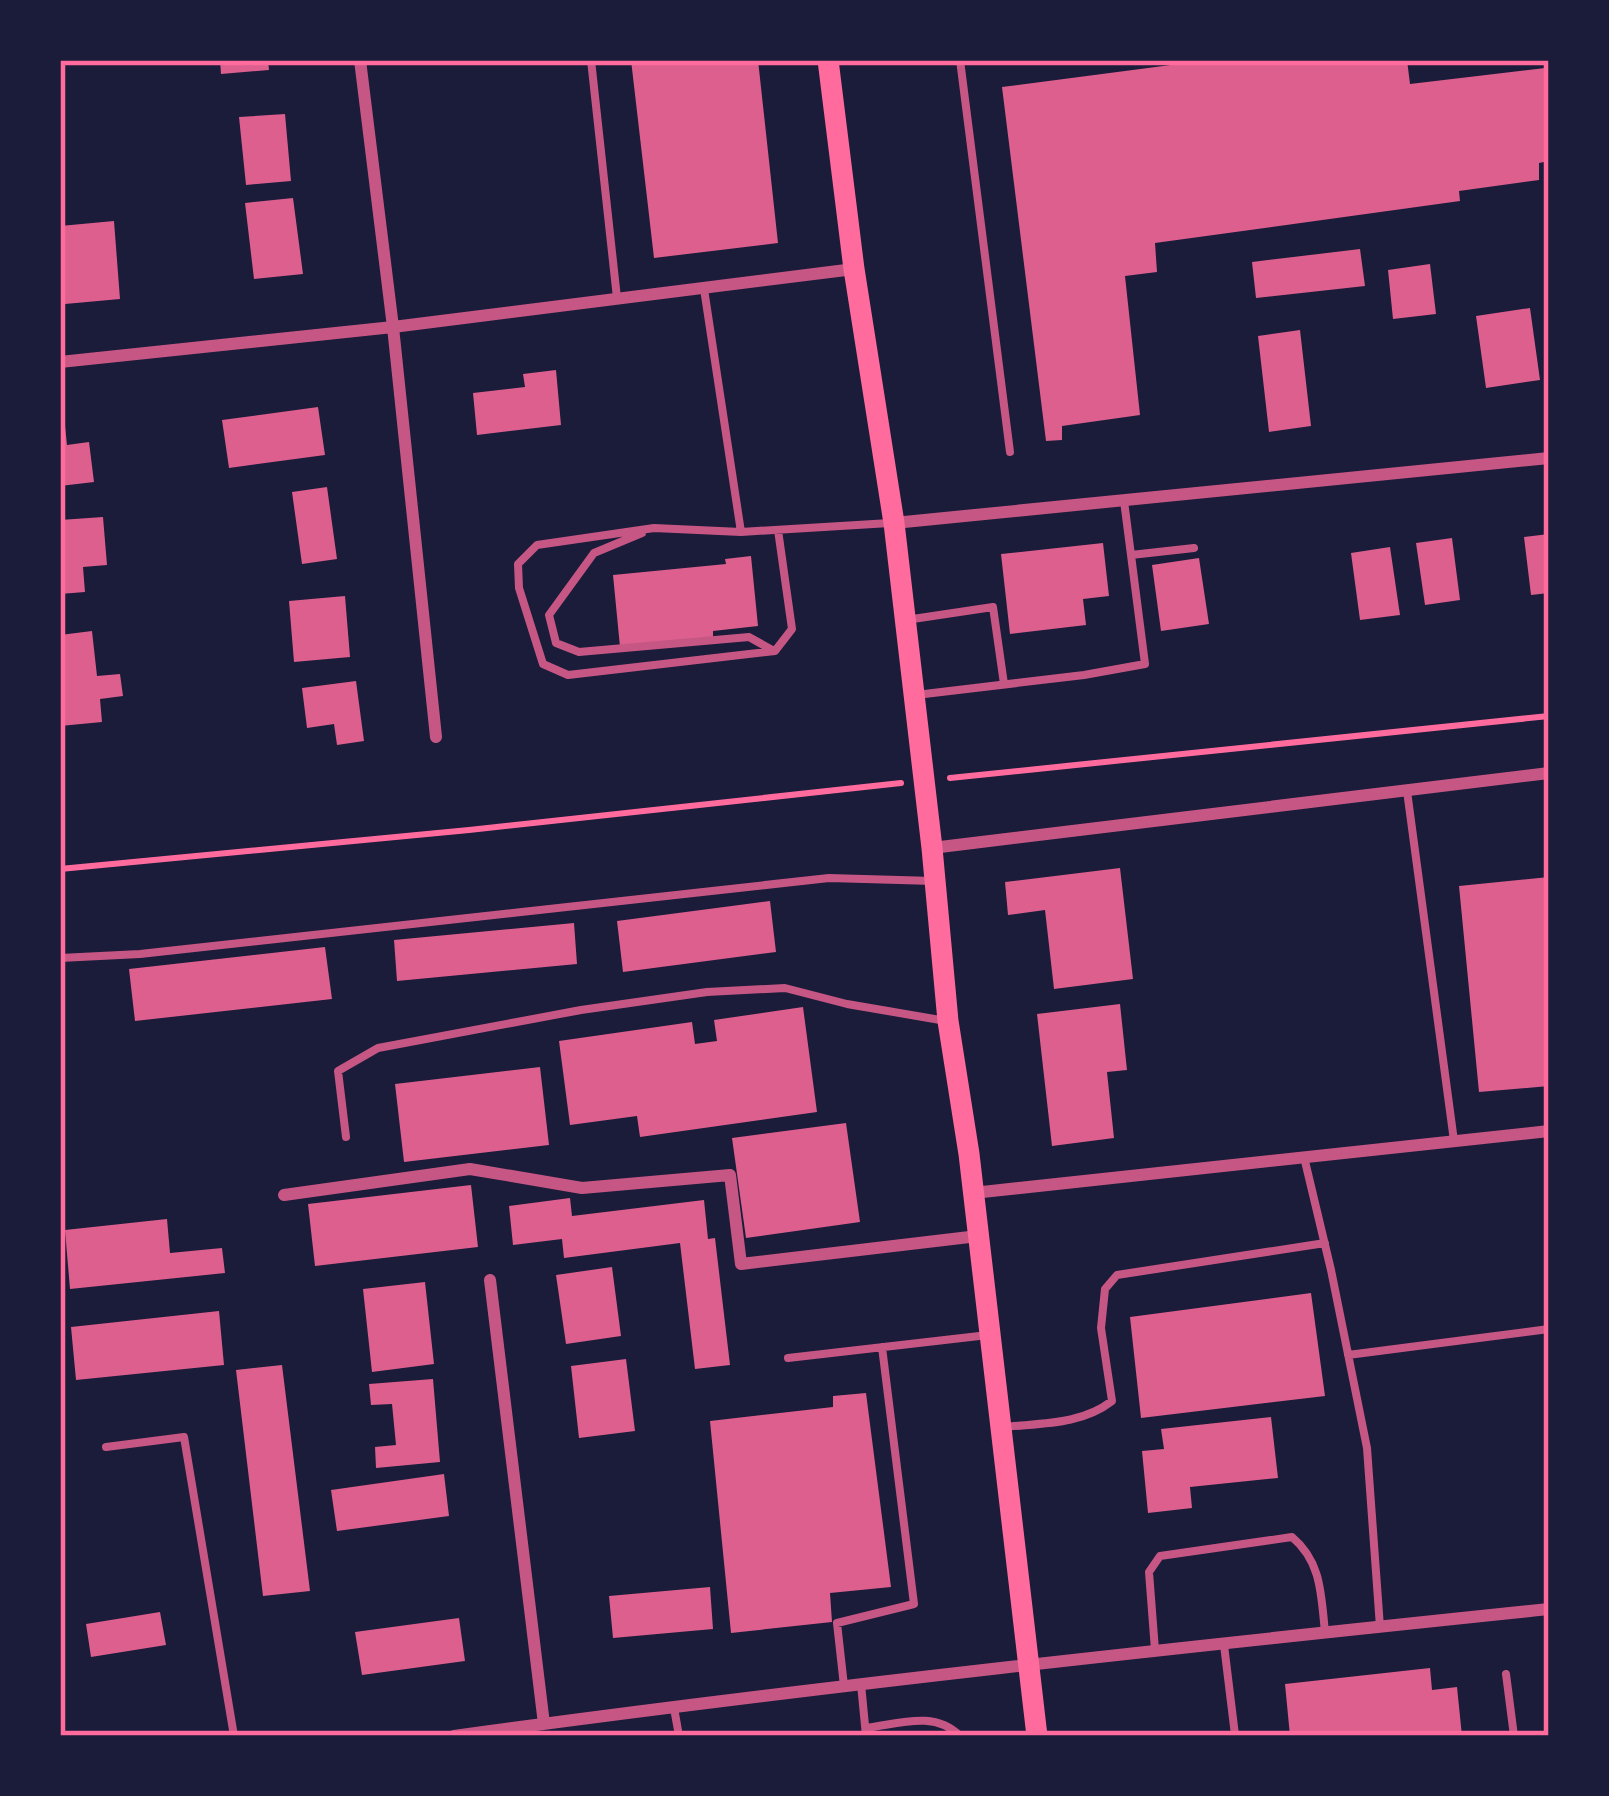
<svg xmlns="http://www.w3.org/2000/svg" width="1609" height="1796" font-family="Merriweather,serif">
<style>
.building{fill:#dd5f8e}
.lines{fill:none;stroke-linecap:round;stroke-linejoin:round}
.path{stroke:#ff6b9d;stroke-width:6}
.service{stroke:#c65784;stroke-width:8}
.minor{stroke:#c65784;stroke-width:12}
.primary{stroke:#ff6b9d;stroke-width:21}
.neatline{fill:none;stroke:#ff6b9d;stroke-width:4.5}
</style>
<rect width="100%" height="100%" fill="#1b1b3a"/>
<path class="building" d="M 220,60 L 268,60 L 269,70 L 221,74 Z
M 631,60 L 758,60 L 778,243 L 654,258 Z
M 1209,60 L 1407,60 L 1410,84 L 1545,68 L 1549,102 L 1549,161 L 1539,163 L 1539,180 L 1459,191 L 1460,201 L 1155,243 L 1157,272 L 1125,276 L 1140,415 L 1062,426 L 1062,440 L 1046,441 L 1002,87 Z
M 285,114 L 291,181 L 246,185 L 239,117 Z
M 293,198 L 303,274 L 254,279 L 245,203 Z
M 114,221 L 120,299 L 65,304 L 60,226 Z
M 1360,249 L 1365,286 L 1256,298 L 1252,262 Z
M 1430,264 L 1436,314 L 1393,319 L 1388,270 Z
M 1530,308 L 1540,380 L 1486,388 L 1476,316 Z
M 1300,330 L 1311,426 L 1269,432 L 1258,336 Z
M 556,370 L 561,425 L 477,435 L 473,393 L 525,387 L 523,374 Z
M 318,407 L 325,455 L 229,468 L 222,420 Z
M 60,426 L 65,426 L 67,445 L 89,442 L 94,482 L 60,486 Z
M 327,487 L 337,559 L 302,564 L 292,492 Z
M 103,517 L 107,565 L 83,567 L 85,592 L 60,594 L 60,520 Z
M 1549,534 L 1549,593 L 1531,595 L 1524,537 Z
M 1452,538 L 1460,600 L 1425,605 L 1416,543 Z
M 1103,543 L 1109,596 L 1083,599 L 1086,625 L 1010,634 L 1001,554 Z
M 1390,547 L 1400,615 L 1360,620 L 1351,553 Z
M 751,556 L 758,626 L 713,631 L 713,638 L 620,647 L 613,575 L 726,564 L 725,559 Z
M 1199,558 L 1209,624 L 1161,631 L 1152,565 Z
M 345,596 L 350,657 L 294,662 L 289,601 Z
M 92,631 L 97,676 L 120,674 L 123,696 L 100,699 L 102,722 L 60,726 L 60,635 Z
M 356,681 L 364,741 L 337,745 L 334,724 L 307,728 L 302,688 Z
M 1120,868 L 1133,979 L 1054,989 L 1045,910 L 1008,915 L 1005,882 Z
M 1549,877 L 1549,1086 L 1479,1092 L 1459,886 Z
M 770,901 L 776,952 L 623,972 L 617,921 Z
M 574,923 L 577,964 L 397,981 L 394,940 Z
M 325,947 L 332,999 L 135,1021 L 129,969 Z
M 1120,1004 L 1127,1070 L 1107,1072 L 1114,1138 L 1052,1146 L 1037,1014 Z
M 803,1007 L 817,1112 L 640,1137 L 637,1116 L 570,1125 L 559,1041 L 692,1022 L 695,1044 L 717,1041 L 714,1020 Z
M 540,1067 L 549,1145 L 404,1162 L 395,1084 Z
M 846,1123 L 860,1222 L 746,1238 L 732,1138 Z
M 471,1185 L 478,1247 L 315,1266 L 308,1204 Z
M 570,1198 L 572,1216 L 704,1200 L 708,1239 L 715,1238 L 730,1365 L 695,1369 L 680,1243 L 564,1258 L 562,1239 L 513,1245 L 509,1206 Z
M 167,1219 L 170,1253 L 222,1248 L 225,1273 L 70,1289 L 65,1230 Z
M 612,1267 L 621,1336 L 566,1344 L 556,1275 Z
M 425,1282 L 434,1364 L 372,1372 L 363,1289 Z
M 1311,1293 L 1325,1396 L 1141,1418 L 1130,1317 Z
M 219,1311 L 224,1365 L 76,1380 L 71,1327 Z
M 626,1359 L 635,1431 L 579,1438 L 571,1366 Z
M 282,1365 L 310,1591 L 263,1596 L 236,1370 Z
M 433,1379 L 440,1462 L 376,1468 L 375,1447 L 396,1445 L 392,1404 L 371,1405 L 369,1384 Z
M 866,1393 L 891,1587 L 830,1593 L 832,1622 L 731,1633 L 710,1421 L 833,1407 L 833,1396 Z
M 1271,1417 L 1278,1478 L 1190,1487 L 1192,1508 L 1148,1513 L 1142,1451 L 1164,1449 L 1161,1429 Z
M 444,1474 L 449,1516 L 337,1531 L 331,1490 Z
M 710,1587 L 713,1629 L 613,1638 L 609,1596 Z
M 160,1612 L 166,1645 L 91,1657 L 86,1624 Z
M 459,1618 L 465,1661 L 362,1675 L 355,1632 Z
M 1430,1668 L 1432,1690 L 1457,1687 L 1462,1736 L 1290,1736 L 1285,1684 Z"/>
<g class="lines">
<path class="path" d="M 950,778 L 1549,716
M 60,869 L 469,830 L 901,783"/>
<path class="service" d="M 591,60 L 617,298
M 960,60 L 1010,452
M 704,289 L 741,532 L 890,523
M 1124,501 L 1131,555
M 741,532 L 654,528 L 537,545 L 518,564 L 519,588 L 543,664 L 568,675 L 775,651 L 792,629 L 778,530
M 642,533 L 594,553 L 549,615 L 556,643 L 579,652 L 749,637 L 774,651
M 906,620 L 993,607 L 1004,684
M 916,695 L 1084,675 L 1145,664 L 1131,555 L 1194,548
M 1407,791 L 1454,1141
M 60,958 L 140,954 L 829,878 L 934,881
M 346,1137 L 338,1071 L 378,1048 L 581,1010 L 707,992 L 785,988 L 847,1004 L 946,1021
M 1304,1157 L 1331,1270 L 1367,1448 L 1380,1627
M 1348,1355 L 1549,1329
M 788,1358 L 988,1335
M 1004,1427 C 1041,1423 1081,1425 1112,1401 L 1101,1328 L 1105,1289 L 1117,1275 L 1325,1243
M 106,1447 L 184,1437 L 234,1736
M 1155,1650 L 1149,1572 L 1160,1556 L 1292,1537 C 1322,1562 1321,1596 1325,1632
M 1506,1674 L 1514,1736
M 861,1684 L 866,1736
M 844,1686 L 837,1623 L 914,1604 L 882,1347
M 674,1708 L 679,1736
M 866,1728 C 899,1724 934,1710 960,1736
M 1223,1736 L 1235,1735 L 1224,1645"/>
<path class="minor" d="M 360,60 L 393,327 L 436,737
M 60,362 L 393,327 L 854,269
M 894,523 L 1549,458
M 932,848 L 1549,773
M 973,1193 L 1549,1131
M 284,1195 L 470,1169 L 582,1188 L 730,1175 L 741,1264 L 978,1236
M 490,1280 L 544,1724
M 454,1736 C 818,1686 1183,1647 1549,1609"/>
<path class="primary" d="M 828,60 L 854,269 L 894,523 L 932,848 L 948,1021 L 969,1154 L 1037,1736"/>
</g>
<rect width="1609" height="1796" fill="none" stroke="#1b1b3a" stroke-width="126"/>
<rect x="63" y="63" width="1483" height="1670" class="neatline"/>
</svg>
